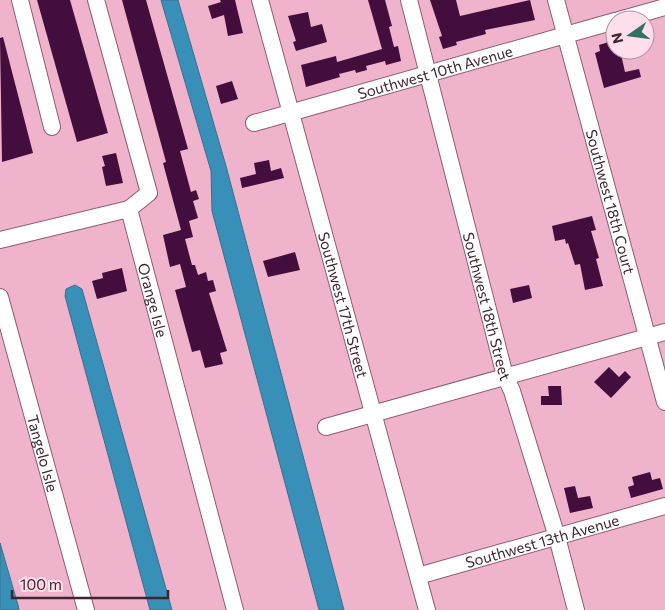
<svg xmlns="http://www.w3.org/2000/svg" width="665" height="610" font-family="Commissioner,sans-serif">
<style>
.water{fill:#388fb7;stroke:#3a708e}
.building{fill:#430e3e}
.lines{fill:none;stroke-linecap:round;stroke-linejoin:round}
.minor-casing{stroke:#925c73;stroke-width:18}
.minor{stroke:#fff;stroke-width:16}
.labels{text-anchor:middle;dominant-baseline:central;stroke-width:5;stroke-linejoin:round;paint-order:stroke}
.street-label{font-size:15px;fill:#3d2630;stroke:#fedeea}
</style>
<rect width="100%" height="100%" fill="#f0b3cc"/>
<path class="water" d="M 161,0 L 178,0 L 226,166 L 344,610 L 319,610 L 212,211 L 211,171 Z
M 75,285 L 82,289 L 172,610 L 150,610 L 65,296 L 66,289 Z
M 0,543 L 18,605 L 19,610 L 0,610 Z"/>
<path class="building" d="M 37,0 L 70,0 L 108,133 L 77,142 Z
M 122,0 L 146,0 L 188,149 L 180,151 L 191,192 L 196,190 L 199,199 L 193,201 L 198,218 L 189,221 L 193,237 L 185,239 L 192,265 L 195,265 L 198,275 L 206,272 L 208,281 L 213,280 L 216,291 L 209,293 L 227,351 L 220,353 L 223,364 L 205,368 L 200,350 L 192,352 L 175,290 L 186,287 L 180,264 L 170,267 L 163,235 L 181,230 L 163,163 L 166,162 Z
M 220,0 L 235,0 L 243,33 L 228,36 L 224,15 L 212,19 L 208,6 L 221,2 Z
M 368,0 L 385,0 L 392,26 L 389,27 L 394,47 L 398,46 L 401,61 L 386,65 L 385,61 L 366,66 L 367,70 L 356,73 L 355,70 L 339,74 L 340,77 L 306,87 L 301,65 L 336,56 L 337,62 L 382,49 Z
M 430,0 L 456,0 L 460,16 L 530,0 L 535,20 L 485,30 L 486,34 L 456,42 L 457,45 L 443,49 L 439,37 L 442,36 Z
M 308,12 L 311,27 L 322,24 L 327,42 L 296,51 L 293,42 L 296,41 L 288,16 Z
M 3,37 L 33,153 L 2,162 L 0,38 Z
M 615,40 L 615,50 L 620,50 L 625,72 L 639,69 L 641,77 L 604,88 L 595,53 L 600,51 L 599,45 Z
M 232,81 L 238,99 L 221,104 L 216,86 Z
M 116,153 L 123,183 L 106,186 L 102,167 L 105,166 L 102,156 Z
M 269,160 L 271,171 L 281,168 L 284,178 L 242,188 L 240,178 L 256,174 L 254,163 Z
M 592,216 L 596,230 L 591,231 L 599,258 L 596,259 L 603,286 L 585,290 L 580,264 L 575,265 L 568,243 L 566,244 L 565,239 L 555,241 L 552,226 Z
M 295,252 L 300,270 L 268,277 L 263,261 Z
M 122,268 L 127,291 L 97,299 L 92,281 L 103,278 L 102,273 Z
M 529,285 L 532,298 L 513,303 L 510,289 Z
M 609,367 L 619,377 L 625,371 L 631,377 L 611,398 L 594,382 Z
M 548,386 L 561,386 L 562,405 L 541,405 L 541,396 L 549,396 Z
M 650,472 L 652,480 L 660,478 L 663,489 L 631,498 L 628,487 L 634,485 L 632,477 Z
M 575,486 L 578,498 L 590,496 L 593,508 L 570,513 L 564,488 Z"/>
<g class="lines">
<g class="minor-casing">
<g id="minor">
<path d="M 20,0 L 52,127"/>
<path id="s1" d="M 96,0 L 149,193 L 129,209 L 235,610"/>
<path id="s2" d="M 260,0 L 427,610"/>
<path id="s3" d="M 409,0 L 505,376 L 512,391 L 557,537 L 576,610"/>
<path id="s4" d="M 556,0 L 665,402"/>
<path d="M 619,20 L 665,7"/>
<path id="s5" d="M 254,123 L 615,21"/>
<path d="M 0,240 L 129,209"/>
<path id="s6" d="M 0,297 L 86,610"/>
<path d="M 326,427 L 665,332"/>
<path id="s7" d="M 418,576 L 665,506"/>
</g>
</g>
<use href="#minor" class="minor"/>
</g>
<g class="labels">
<g class="street-label">
<text stroke="none"><textPath href="#s5" startOffset="188">Southwest 10th Avenue</textPath></text>
<text stroke="none"><textPath href="#s4" startOffset="209">Southwest 18th Court</textPath></text>
<text stroke="none"><textPath href="#s1" startOffset="320">Orange Isle</textPath></text>
<text stroke="none"><textPath href="#s2" startOffset="316">Southwest 17th Street</textPath></text>
<text stroke="none"><textPath href="#s3" startOffset="316">Southwest 18th Street</textPath></text>
<text stroke="none"><textPath href="#s6" startOffset="162">Tangelo Isle</textPath></text>
<text stroke="none"><textPath href="#s7" startOffset="129">Southwest 13th Avenue</textPath></text>
</g>
</g>
<g transform="translate(630 35) rotate(256)"><circle r="24" fill="#fedeea" stroke="#b194a0"/>
<path d="M0-4L9 19L0 12L-9 19Z" fill="#31715f"/>
<text y="-8" font-size="14" font-weight="bold" text-anchor="middle" fill="#3d2630">N</text>
</g>
<path d="M12 590v8h156v-8" fill="none" stroke="#3d2630" stroke-width="2.5"/>
<text x="20" y="590" font-size="15" fill="#3d2630" stroke="#fedeea" stroke-width="4" paint-order="stroke">100 m</text>
</svg>
